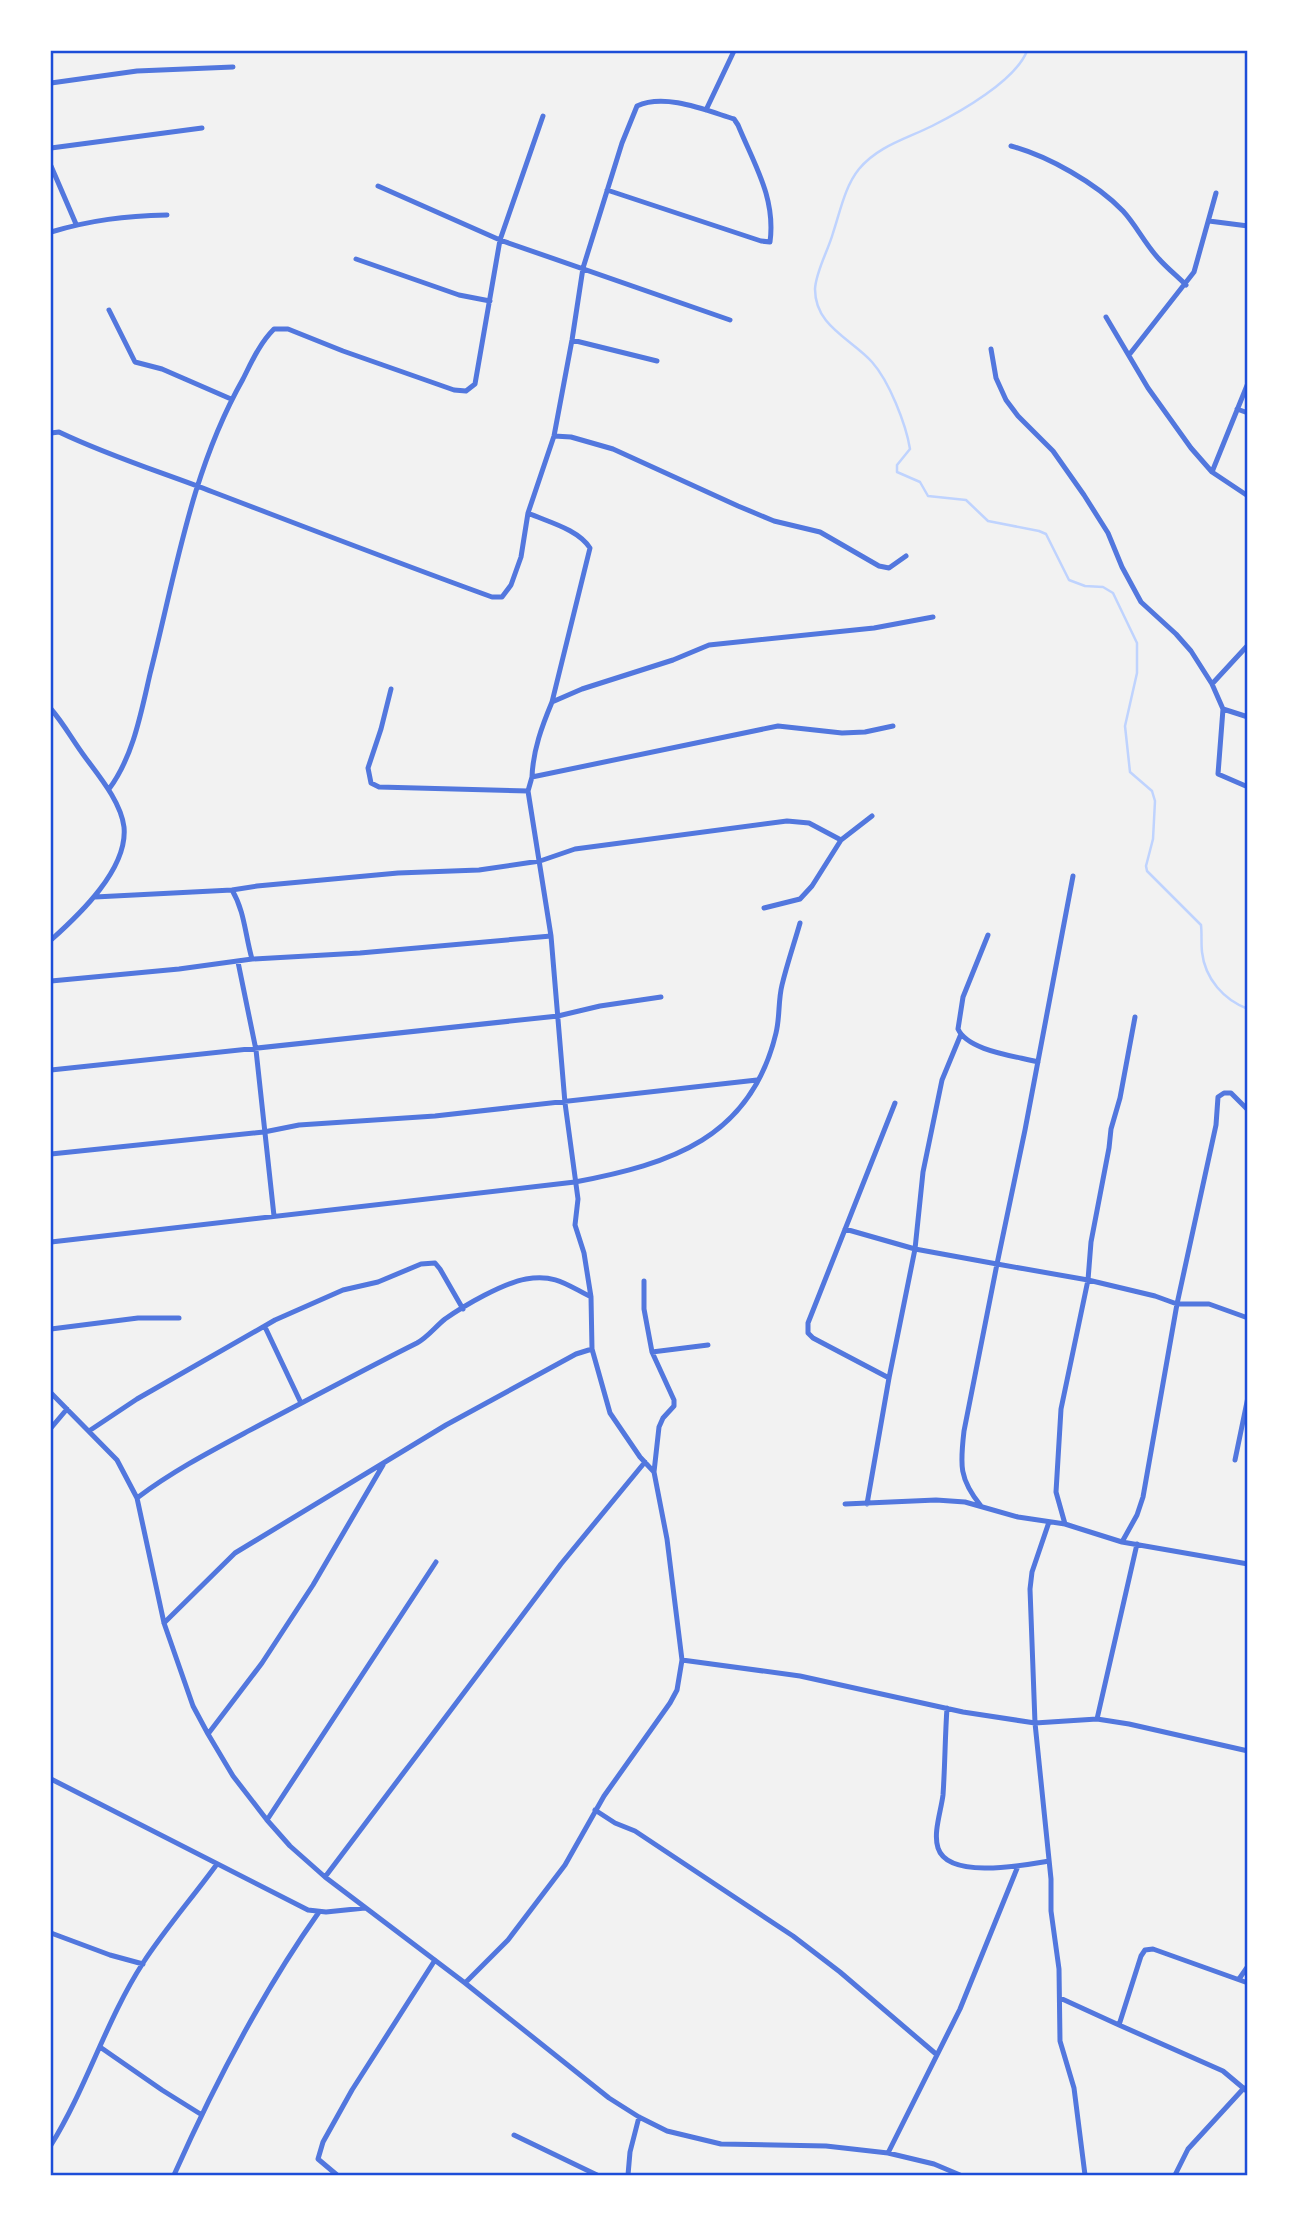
<svg xmlns="http://www.w3.org/2000/svg" width="1299" height="2226" font-family="'PT Sans Narrow',sans-serif">
<style>
.lines{fill:none;stroke-linecap:round;stroke-linejoin:round}
.stream{stroke:#bfd3fe;stroke-width:2.5}
.minor{stroke:#5277de;stroke-width:5}
.neatline{fill:none;stroke:#1d4ed8;stroke-width:2.5}
</style>
<rect width="100%" height="100%" fill="#f2f2f2"/>
<g class="lines">
<path class="stream" d="M 1027,51 C 1015,81 960,112 932,126 C 906,139 878,146 859,169 C 845,186 840,212 833,233 C 828,251 816,271 815,289 C 815,326 850,338 872,362 C 889,381 906,424 910,449 L 897,465 L 897,472 L 920,482 L 928,496 L 966,500 L 988,521 L 1039,531 L 1046,534 L 1069,580 L 1085,586 L 1103,587 L 1113,593 L 1137,643 L 1137,673 L 1125,726 L 1130,772 L 1152,791 L 1155,801 L 1153,839 L 1146,866 L 1147,871 L 1201,925 C 1202,934 1201,943 1202,952 C 1205,979 1224,1000 1248,1009"/>
<path class="minor" d="M 51,83 L 137,71 L 233,67
M 706,110 L 734,51
M 1011,146 C 1048,156 1096,183 1123,211 C 1136,225 1145,244 1159,259 C 1167,268 1177,276 1186,285
M 51,148 L 202,128
M 51,166 L 76,224
M 378,186 L 500,240 L 730,320
M 1209,221 L 1248,226
M 51,232 C 91,220 125,216 167,215
M 356,259 L 459,295 L 490,301
M 109,310 L 135,362 L 162,369 L 231,399
M 1106,317 L 1148,388 L 1191,448 L 1212,472 L 1248,496
M 572,340 L 657,361
M 991,349 L 996,378 L 1006,400 L 1018,416 L 1053,451 L 1084,495 L 1108,533 L 1122,567 L 1141,602 L 1176,634 L 1191,651 L 1212,684 L 1223,709 L 1218,774 L 1248,787
M 1129,355 L 1194,272 L 1216,193
M 1237,409 L 1248,413
M 51,433 L 59,432 C 109,456 161,472 213,492 C 305,527 398,563 492,597 L 502,597 L 511,585 L 521,557 L 528,513 L 554,436 L 572,340 L 583,268 L 622,143 L 637,106 C 665,93 705,110 734,119 L 738,125 C 754,164 776,198 770,242 L 761,241 L 607,190
M 554,436 L 571,437 L 613,449 L 738,506 L 774,521 L 820,532 L 879,566 L 889,568 L 906,556
M 1212,472 L 1248,383
M 528,513 C 548,522 578,529 590,548 L 552,702
M 1212,684 L 1248,645
M 391,689 L 381,729 L 368,768 L 371,783 L 379,787 L 528,791
M 51,709 C 64,724 73,741 85,757 C 99,776 121,802 124,827 C 128,869 79,915 51,940
M 1223,709 L 1248,717
M 532,777 C 533,750 542,726 552,702 L 582,689 L 673,660 L 709,645 L 874,628 L 933,617
M 109,789 C 133,757 141,713 150,674 C 176,572 191,471 243,379 C 252,361 260,343 274,329 L 288,329 L 343,351 L 454,390 L 466,391 L 475,384 L 500,240 L 543,116
M 1073,876 L 1025,1130 L 997,1264 L 1088,1280 L 1155,1296 L 1177,1304 L 1209,1304 L 1248,1318
M 232,890 C 245,912 245,935 252,959
M 95,897 L 232,890 L 257,886 L 398,873 L 479,870 L 540,861 L 575,849 L 787,821 L 809,823 L 841,840 L 872,816
M 764,908 L 800,899 L 812,886 L 841,840
M 988,935 L 963,997 L 958,1029 C 968,1051 1016,1056 1038,1062
M 238,962 L 256,1050 L 274,1216
M 51,981 L 179,969 L 252,959 L 360,953 L 551,936
M 961,1034 L 942,1080 L 923,1172 L 915,1249 L 997,1264 L 964,1431 C 960,1465 959,1479 981,1506
M 51,1070 L 558,1016 L 600,1006 L 661,997
M 51,1154 L 264,1132 L 299,1125 L 435,1116 L 757,1080
M 845,1229 L 915,1249 L 889,1378 L 867,1504
M 51,1242 L 575,1182 C 671,1164 751,1138 776,1033 C 780,1017 778,1001 782,985 C 787,964 794,944 800,923
M 644,1281 L 644,1309 L 652,1352 L 674,1400 L 674,1406 L 663,1418 L 659,1427 L 654,1472
M 591,1297 L 584,1253 L 575,1225 L 578,1199 L 565,1103 L 551,936 L 528,791 L 532,777 L 778,726 L 842,733 L 865,732 L 893,726
M 265,1327 L 301,1403
M 51,1329 L 138,1318 L 179,1318
M 652,1352 L 708,1345
M 889,1378 L 813,1338 L 808,1333 L 808,1323 L 895,1103
M 51,1393 L 117,1460 L 137,1498 L 164,1623 L 193,1706 L 208,1734 L 233,1776 L 267,1820 L 290,1846 L 325,1877 L 465,1983 L 609,2098 L 639,2117 L 667,2131 L 721,2144 L 826,2146 L 888,2153 L 934,2164 L 960,2175
M 51,1428 L 67,1409
M 89,1431 L 137,1399 L 275,1320 L 343,1290 L 378,1282 L 421,1264 L 435,1263 L 440,1269 L 463,1309
M 1235,1460 L 1248,1397
M 137,1498 C 174,1470 215,1449 256,1427 C 310,1399 363,1370 417,1343 C 428,1337 435,1327 445,1319 C 465,1305 503,1283 526,1279 C 556,1274 567,1285 591,1297 L 592,1349
M 845,1504 L 936,1500 L 965,1502 L 1018,1517 L 1065,1524 L 1122,1542 L 1248,1564
M 1049,1522 L 1032,1572 L 1030,1589 L 1035,1723 L 1051,1879 L 1051,1911 L 1059,1969 L 1060,2041 L 1074,2088 L 1085,2175
M 1065,1524 L 1056,1492 L 1061,1409 L 1088,1280 L 1091,1242 L 1109,1148 L 1111,1129 L 1120,1098 L 1135,1017
M 1122,1542 L 1137,1515 L 1143,1497 L 1177,1304 L 1216,1125 L 1218,1097 L 1224,1093 L 1231,1093 L 1248,1110
M 164,1623 L 235,1553 L 446,1425 L 576,1354 L 592,1349 L 610,1413 L 640,1457 L 654,1472 L 667,1539 L 682,1660 L 677,1690 L 670,1703 L 604,1796 L 565,1865 L 508,1940 L 465,1983
M 682,1660 L 800,1676 L 963,1712 L 1035,1723 L 1097,1719 L 1129,1724 L 1248,1751
M 947,1708 C 945,1737 945,1766 943,1795 C 941,1811 933,1833 938,1848 C 948,1880 1025,1865 1049,1861
M 1097,1719 L 1137,1544
M 208,1734 L 262,1663 L 313,1585 L 383,1465
M 51,1779 L 308,1910 L 326,1912 L 365,1908
M 595,1810 L 615,1823 L 635,1831 L 793,1936 L 840,1972 L 936,2054
M 267,1820 L 436,1562
M 325,1877 L 561,1564 L 645,1462
M 51,1933 L 110,1955 L 143,1964
M 1239,1979 L 1248,1966
M 1060,1998 L 1119,2025 L 1141,1956 L 1145,1950 L 1153,1949 L 1248,1983
M 1119,2025 L 1223,2071 L 1248,2092
M 100,2047 L 162,2090 L 202,2115
M 514,2135 L 597,2175
M 51,2145 C 87,2087 106,2020 143,1963 C 165,1929 193,1897 217,1864
M 888,2153 L 960,2009 L 1018,1866
M 174,2175 C 215,2083 261,1994 319,1912
M 337,2175 L 318,2159 L 323,2142 L 352,2090 L 435,1960
M 628,2175 L 630,2152 L 639,2117
M 1175,2175 L 1188,2149 L 1244,2088"/>
</g>
<rect width="1299" height="2226" fill="none" stroke="#ffffff" stroke-width="105"/>
<rect x="52" y="52" width="1194" height="2122" class="neatline"/>
</svg>
